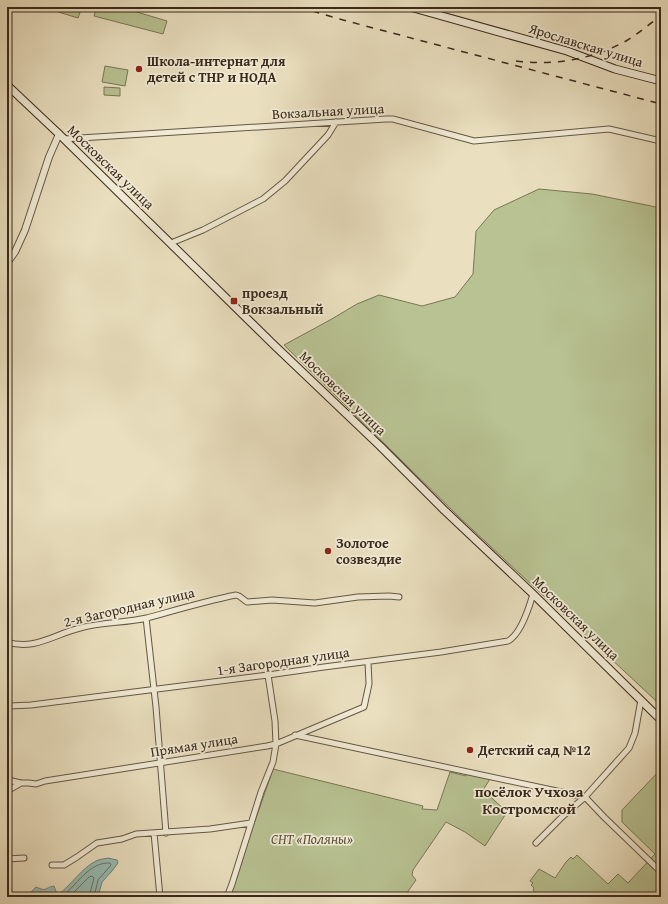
<svg xmlns="http://www.w3.org/2000/svg" width="668" height="904" font-family="'Gentium Book Plus',serif">
<style>
.green{fill:#b8c292;stroke:#797656}
.water{fill:#98bdb6;stroke:#728278}
.lines{fill:none;stroke-linecap:round;stroke-linejoin:round}
.shore{stroke:#697368;stroke-width:1}
.minor-casing{stroke:#665744;stroke-width:7}
.tertiary-casing{stroke:#665744;stroke-width:8}
.secondary-casing{stroke:#3a291b;stroke-width:9}
.minor{stroke:#f1ebd6;stroke-width:5}
.tertiary{stroke:#f1ebd6;stroke-width:6}
.secondary{stroke:#f1ebd6;stroke-width:7}
.rail{stroke:#3a291b;stroke-width:1.5;stroke-dasharray:7 7;stroke-linecap:butt}
.poi-dot{fill:#8f2418;stroke:#f1ebd6;stroke-width:1.5}
.labels{text-anchor:middle;dominant-baseline:central;stroke-width:3.5;stroke-linejoin:round;paint-order:stroke}
.street-label{font-size:14px;fill:#3a291b;stroke:#f1ebd6}
.poi-label{font-size:14px;font-weight:bold;fill:#3a291b;stroke:#f1ebd6;text-anchor:start}
.park-label{font-size:14px;font-style:italic;fill:#5a4f39;stroke:#f1ebd6}
.neighbourhood-label{font-size:15px;font-weight:bold;fill:#3a291b;stroke:#f1ebd6}
</style>
<rect width="100%" height="100%" fill="#eae0c0"/>
<filter id="stains"><feTurbulence type="fractalNoise" baseFrequency=".005" numOctaves="4"/><feColorMatrix values="0 0 0 0 .2 0 0 0 0 .09 0 0 0 0 .02 0 0 0 .5 -.17"/></filter>
<radialGradient id="worn" r=".72"><stop offset=".6" stop-color="#630" stop-opacity="0"/><stop offset="1" stop-color="#630" stop-opacity=".3"/></radialGradient>
<path class="green" d="M 56,7 L 82,7 L 78,18 L 55,11 Z
M 97,7 L 120,7 L 167,21 L 163,34 L 94,16 Z
M 105,66 L 128,70 L 125,86 L 102,82 Z
M 104,87 L 120,88 L 120,96 L 104,95 Z
M 539,189 L 592,194 L 661,208 L 661,707 L 654,699 L 458,516 L 284,345 L 330,320 L 357,304 L 379,295 L 422,306 L 455,297 L 473,274 L 476,231 L 494,210 Z
M 273,769 L 423,806 L 422,809 L 437,810 L 450,772 L 466,776 L 467,774 L 490,779 L 483,790 L 507,812 L 485,846 L 465,832 L 446,822 L 413,870 L 412,875 L 416,880 L 404,897 L 229,897 L 242,862 L 244,853 Z
M 661,769 L 661,897 L 539,897 L 533,890 L 534,888 L 531,885 L 533,883 L 530,881 L 539,869 L 555,878 L 566,862 L 571,857 L 573,859 L 577,855 L 608,884 L 618,874 L 628,883 L 655,854 L 622,822 L 622,810 Z"/>
<path class="water" d="M 108,858 L 117,860 L 118,863 L 112,871 L 102,882 L 98,897 L 26,897 L 36,887 C 47,892 44,888 54,886 L 57,894 L 59,894 C 71,885 83,867 96,861 C 100,859 104,859 108,858 Z"/>
<g class="lines">
<path class="shore" d="M 61,897 C 77,886 88,862 110,863 L 111,865 L 98,880 L 94,897
M 69,897 L 89,877 L 92,876 L 94,878 L 89,897"/>
<g class="minor-casing">
<path id="minor" d="M 64,139 L 386,119 L 393,119 L 474,141 L 609,129 L 661,141
M 171,243 L 203,230 L 263,199 L 285,181 L 328,135 L 336,122
M 146,618 L 156,707 L 166,833
M 7,642 C 34,651 55,634 80,628 C 102,622 125,623 147,618 C 176,610 206,601 236,595 L 239,596 L 247,602 L 272,600 L 315,603 L 358,597 L 389,596 L 399,597
M 7,705 L 9,706 L 31,705 L 268,675 L 324,667 L 441,652 L 508,641 C 521,634 529,608 533,594
M 295,735 L 585,797 L 604,817 L 661,872
M 7,777 L 12,781 L 21,783 L 29,783 L 36,784 L 45,781 L 267,746 L 276,744 L 364,707 L 369,684 L 368,662
M 7,791 L 21,783
M 154,833 L 160,897
M 536,843 L 563,816 L 585,797 L 629,748 L 635,733 L 641,700
M 7,859 L 24,858
M 52,865 L 64,865 L 77,857 L 97,843 L 122,839 L 136,834 L 210,829 L 251,823
M 227,897 L 232,884 L 261,792 L 273,762 L 276,744 L 275,721 L 268,675"/>
</g>
<g class="tertiary-casing">
<path id="tertiary" d="M 7,263 L 15,252 L 25,230 L 49,157 L 59,134"/>
</g>
<g class="secondary-casing">
<path id="secondary" d="M 410,7 L 567,51 L 615,69 L 661,81
M 7,85 L 59,134 L 274,345 L 380,446 L 444,510 L 533,594 L 661,720"/>
</g>
<use href="#minor" class="minor"/>
<use href="#tertiary" class="tertiary"/>
<use href="#secondary" class="secondary"/>
<path class="rail" d="M 299,7 L 343,20 L 661,104
M 516,61 C 554,66 593,59 626,41 C 638,34 649,24 661,16"/>
</g>
<g class="poi-dot">
<circle cx="139" cy="69" r="4"/>
<rect x="230" y="297" width="8" height="8" rx="2"/>
<circle cx="328" cy="551" r="4"/>
<circle cx="470" cy="750" r="4"/>
</g>
<g class="labels">
<g class="street-label">
<text transform="translate(586 45) rotate(17)">Ярославская улица</text>
<text transform="translate(328 111) rotate(-3)">Вокзальная улица</text>
<text transform="translate(111 167) rotate(44)">Московская улица</text>
<text transform="translate(343 393) rotate(44)">Московская улица</text>
<text transform="translate(129 607) rotate(-13)">2-я Загородная улица</text>
<text transform="translate(576 618) rotate(44)">Московская улица</text>
<text transform="translate(283 661) rotate(-8)">1-я Загородная улица</text>
<text transform="translate(194 745) rotate(-9)">Прямая улица</text>
</g>
<g class="poi-label">
<text x="147" y="61">Школа-интернат для<tspan x="147" dy="16">детей с ТНР и НОДА</tspan></text>
<text x="242" y="293">проезд<tspan x="242" dy="16">Вокзальный</tspan></text>
<text x="336" y="543">Золотое<tspan x="336" dy="16">созвездие</tspan></text>
<text x="478" y="750">Детский сад №12</text>
</g>
<g class="park-label">
<text x="312" y="839">СНТ «Поляны»</text>
</g>
<g class="neighbourhood-label">
<text x="529" y="791">посёлок Учхоза<tspan x="529" dy="17">Костромской</tspan></text>
</g>
</g>
<rect width="668" height="904" fill="none" stroke="#eae0c0" stroke-width="24"/>
<rect x="8" y="8" width="652" height="888" fill="none" stroke="#3a291b" stroke-width="2"/>
<rect x="12" y="12" width="644" height="880" fill="none" stroke="#3a291b"/>
<rect width="100%" height="100%" filter="url(#stains)"/>
<rect width="100%" height="100%" fill="url(#worn)"/>
</svg>
